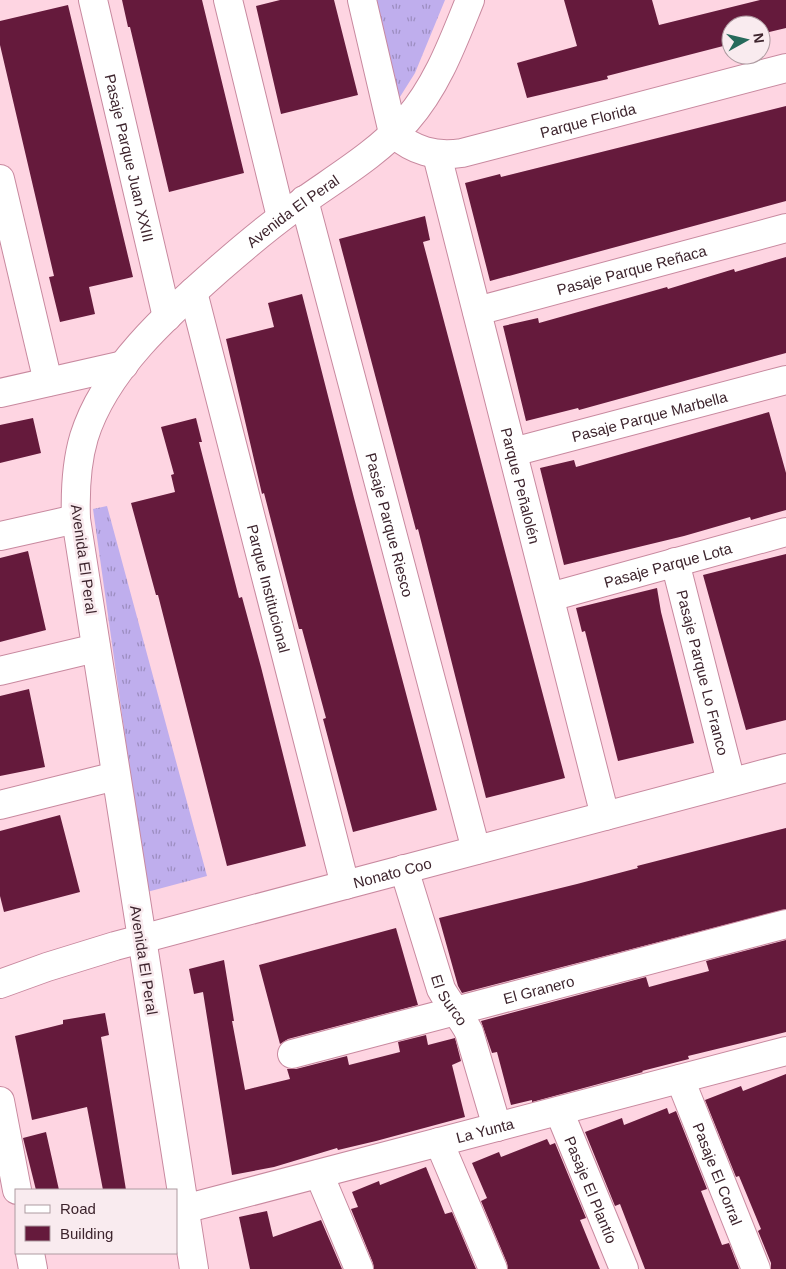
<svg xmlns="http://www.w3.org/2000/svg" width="786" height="1269" font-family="Arial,sans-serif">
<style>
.grass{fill:url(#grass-tufts)}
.building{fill:#651a3c}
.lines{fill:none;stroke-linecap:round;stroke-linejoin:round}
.street-casing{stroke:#c8899f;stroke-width:30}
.secondary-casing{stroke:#c8899f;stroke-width:30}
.street{stroke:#fff;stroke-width:28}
.secondary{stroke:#fff;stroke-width:28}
.labels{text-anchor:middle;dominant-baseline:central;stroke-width:5;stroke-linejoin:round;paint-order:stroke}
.street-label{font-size:15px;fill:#3d242d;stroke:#f9ebef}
</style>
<defs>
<pattern id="grass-tufts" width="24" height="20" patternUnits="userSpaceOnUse" patternTransform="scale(1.25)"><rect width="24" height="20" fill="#bfaeed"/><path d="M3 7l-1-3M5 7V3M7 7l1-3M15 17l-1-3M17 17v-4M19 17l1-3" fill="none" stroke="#9c8dc0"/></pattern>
</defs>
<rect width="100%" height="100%" fill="#fed5e2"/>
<path class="grass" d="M 372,0 L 445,0 L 415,73 L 398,100 Z
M 107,506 L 207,876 L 147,892 L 93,509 Z"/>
<path class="building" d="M 122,0 L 202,0 L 244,173 L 169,192 L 130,27 L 128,27 Z
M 280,0 L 334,0 L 358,95 L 281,114 L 256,6 Z
M 564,0 L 652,0 L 659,25 L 760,0 L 786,0 L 786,28 L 761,34 L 761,25 L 731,25 L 731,44 L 607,76 L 608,79 L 527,98 L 517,63 L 577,46 Z
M 68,5 L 133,277 L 89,287 L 95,314 L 60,322 L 49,277 L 54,276 L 0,45 L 0,21 Z
M 786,106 L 786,201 L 490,281 L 465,183 L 500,174 L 501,177 Z
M 425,216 L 430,240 L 423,242 L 565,778 L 486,798 L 418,529 L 416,530 L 339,239 Z
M 786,257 L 786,353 L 579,410 L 578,408 L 526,421 L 503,326 L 538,318 L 539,323 L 667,287 L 668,289 L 734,269 L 735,272 Z
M 302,294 L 354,498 L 437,810 L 353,832 L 323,719 L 326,718 L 302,629 L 299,629 L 264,493 L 262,494 L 226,339 L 274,327 L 268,303 Z
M 769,412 L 786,473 L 786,510 L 751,520 L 750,517 L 684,536 L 564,565 L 540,468 L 574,460 L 576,467 Z
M 33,418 L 41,453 L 0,463 L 0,425 Z
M 196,418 L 202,442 L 199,442 L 239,598 L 242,597 L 261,667 L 306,846 L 227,866 L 158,595 L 156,595 L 131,503 L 175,492 L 171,475 L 174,474 L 161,427 Z
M 28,551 L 46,630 L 0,642 L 0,558 Z
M 786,554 L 786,720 L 746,730 L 703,575 Z
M 657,588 L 661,612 L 694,743 L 618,761 L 585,631 L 582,632 L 576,608 Z
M 29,689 L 45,767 L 0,776 L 0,696 Z
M 60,815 L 80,892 L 4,912 L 0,896 L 0,831 Z
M 786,828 L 786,909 L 462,993 L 458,986 L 439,918 L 577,884 L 638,868 L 637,866 Z
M 396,928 L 418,1005 L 288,1039 L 280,1044 L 259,965 Z
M 786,940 L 786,1032 L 688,1056 L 689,1059 L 642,1071 L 643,1072 L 532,1102 L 532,1100 L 511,1105 L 497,1052 L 492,1053 L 481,1021 L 646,977 L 649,987 L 671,981 L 709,971 L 706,961 Z
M 224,960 L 234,1021 L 232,1021 L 245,1090 L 290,1079 L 287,1069 L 296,1069 L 347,1056 L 349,1065 L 400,1052 L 398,1042 L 426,1035 L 428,1045 L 455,1038 L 461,1061 L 452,1065 L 465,1117 L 376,1141 L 338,1150 L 337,1148 L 274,1167 L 232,1175 L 203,992 L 194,994 L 189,969 Z
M 105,1013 L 109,1035 L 101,1037 L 126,1190 L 103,1190 L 87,1107 L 32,1120 L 15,1036 L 63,1024 L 63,1020 Z
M 786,1074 L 786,1269 L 771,1269 L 771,1263 L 758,1231 L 761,1229 L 739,1176 L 736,1177 L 705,1100 L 741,1086 L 743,1091 Z
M 667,1108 L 669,1114 L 676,1111 L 707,1189 L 701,1191 L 722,1245 L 729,1243 L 739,1269 L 645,1269 L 620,1204 L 615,1206 L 585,1132 L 622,1118 L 624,1125 Z
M 46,1132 L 59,1190 L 36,1190 L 23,1138 Z
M 547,1139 L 550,1145 L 555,1143 L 586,1218 L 580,1220 L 600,1269 L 508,1269 L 507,1263 L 481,1201 L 487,1198 L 472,1163 L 499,1152 L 501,1157 Z
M 426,1167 L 445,1214 L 452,1212 L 476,1269 L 374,1269 L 373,1263 L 351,1209 L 358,1207 L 352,1192 L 379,1181 L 380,1185 Z
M 267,1211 L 273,1237 L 321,1220 L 342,1269 L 250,1269 L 239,1217 Z"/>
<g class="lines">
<g class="street-casing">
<g id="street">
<path id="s1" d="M 93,0 L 167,317"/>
<path d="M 228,0 L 281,217"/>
<path id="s2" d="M 362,0 L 393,133 C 414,151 435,157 462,153 L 786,68"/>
<path id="s3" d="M 437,155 L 605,816"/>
<path d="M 0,179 L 48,382"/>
<path id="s4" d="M 304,200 L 476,850"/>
<path id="s5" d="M 193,292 L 345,885"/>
<path id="s6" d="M 477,311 L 786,228"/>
<path d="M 0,393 L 124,365"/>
<path id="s7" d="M 513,452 L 786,380"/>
<path d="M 0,536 L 76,519"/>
<path id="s8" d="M 675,562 L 731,782"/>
<path id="s9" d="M 550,597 L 786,532"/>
<path d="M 0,671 L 96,648"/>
<path d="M 0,805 L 116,776"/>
<path id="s10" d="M 404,869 L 441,989 C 449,1004 461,1016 469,1032 L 497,1127"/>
<path id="s11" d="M 292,1054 L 786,924"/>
<path id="s12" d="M 680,1079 L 756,1269"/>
<path d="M 0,1101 L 17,1190"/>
<path id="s13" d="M 559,1111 L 624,1269"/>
<path d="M 439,1142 L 493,1269"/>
<path d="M 319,1174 L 359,1269"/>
<path id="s14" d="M 184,1209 L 786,1051"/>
<path d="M 30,1253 L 33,1269"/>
</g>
</g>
<g class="secondary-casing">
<g id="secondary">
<path id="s15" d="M 0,984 L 47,967 L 115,946 L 786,768"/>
<path id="s16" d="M 194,1269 L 76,519 C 75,491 76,464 84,437 C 105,369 169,313 220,268 C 244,247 268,227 294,208 C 332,180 375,156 407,120 C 437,86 453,42 470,0"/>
</g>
</g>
<use href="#street" class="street"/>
<use href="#secondary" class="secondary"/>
</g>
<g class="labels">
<g class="street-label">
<text stroke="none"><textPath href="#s2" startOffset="341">Parque Florida</textPath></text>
<text stroke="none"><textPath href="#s1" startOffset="162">Pasaje Parque Juan XXIII</textPath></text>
<text stroke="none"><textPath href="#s16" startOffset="1154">Avenida El Peral</textPath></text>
<text stroke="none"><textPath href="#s6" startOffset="160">Pasaje Parque Reñaca</textPath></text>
<text stroke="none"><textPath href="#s7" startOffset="141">Pasaje Parque Marbella</textPath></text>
<text stroke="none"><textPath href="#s3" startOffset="341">Parque Peñalolén</textPath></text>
<text stroke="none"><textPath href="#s4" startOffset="336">Pasaje Parque Riesco</textPath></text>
<text transform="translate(84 559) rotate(82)">Avenida El Peral</text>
<text stroke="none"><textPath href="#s9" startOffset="122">Pasaje Parque Lota</textPath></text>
<text stroke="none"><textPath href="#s5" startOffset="306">Parque Institucional</textPath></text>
<text stroke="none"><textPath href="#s8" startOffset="114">Pasaje Parque Lo Franco</textPath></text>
<text stroke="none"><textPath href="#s15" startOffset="408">Nonato Coo</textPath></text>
<text transform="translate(144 960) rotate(81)">Avenida El Peral</text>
<text stroke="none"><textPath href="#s11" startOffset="255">El Granero</textPath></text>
<text stroke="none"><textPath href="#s10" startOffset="139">El Surco</textPath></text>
<text stroke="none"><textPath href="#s14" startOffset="311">La Yunta</textPath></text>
<text stroke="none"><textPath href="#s12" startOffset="102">Pasaje El Corral</textPath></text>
<text stroke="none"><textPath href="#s13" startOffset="85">Pasaje El Plantío</textPath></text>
</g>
</g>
<rect x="15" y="1189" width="162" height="65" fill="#f9ebef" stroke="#ae9ba1"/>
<rect x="25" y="1205" width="25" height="8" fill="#ffffff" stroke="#ae9ba1"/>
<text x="60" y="1214" font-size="15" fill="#3d242d">Road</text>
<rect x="25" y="1226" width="25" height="15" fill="#651a3c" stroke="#ae9ba1"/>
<text x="60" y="1239" font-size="15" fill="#3d242d">Building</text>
<g transform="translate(746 40) rotate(82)"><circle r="24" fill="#f9ebef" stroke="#ae9ba1"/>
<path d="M0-4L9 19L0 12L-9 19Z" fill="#266a5b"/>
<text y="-8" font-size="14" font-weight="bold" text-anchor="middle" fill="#3d242d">N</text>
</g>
</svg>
